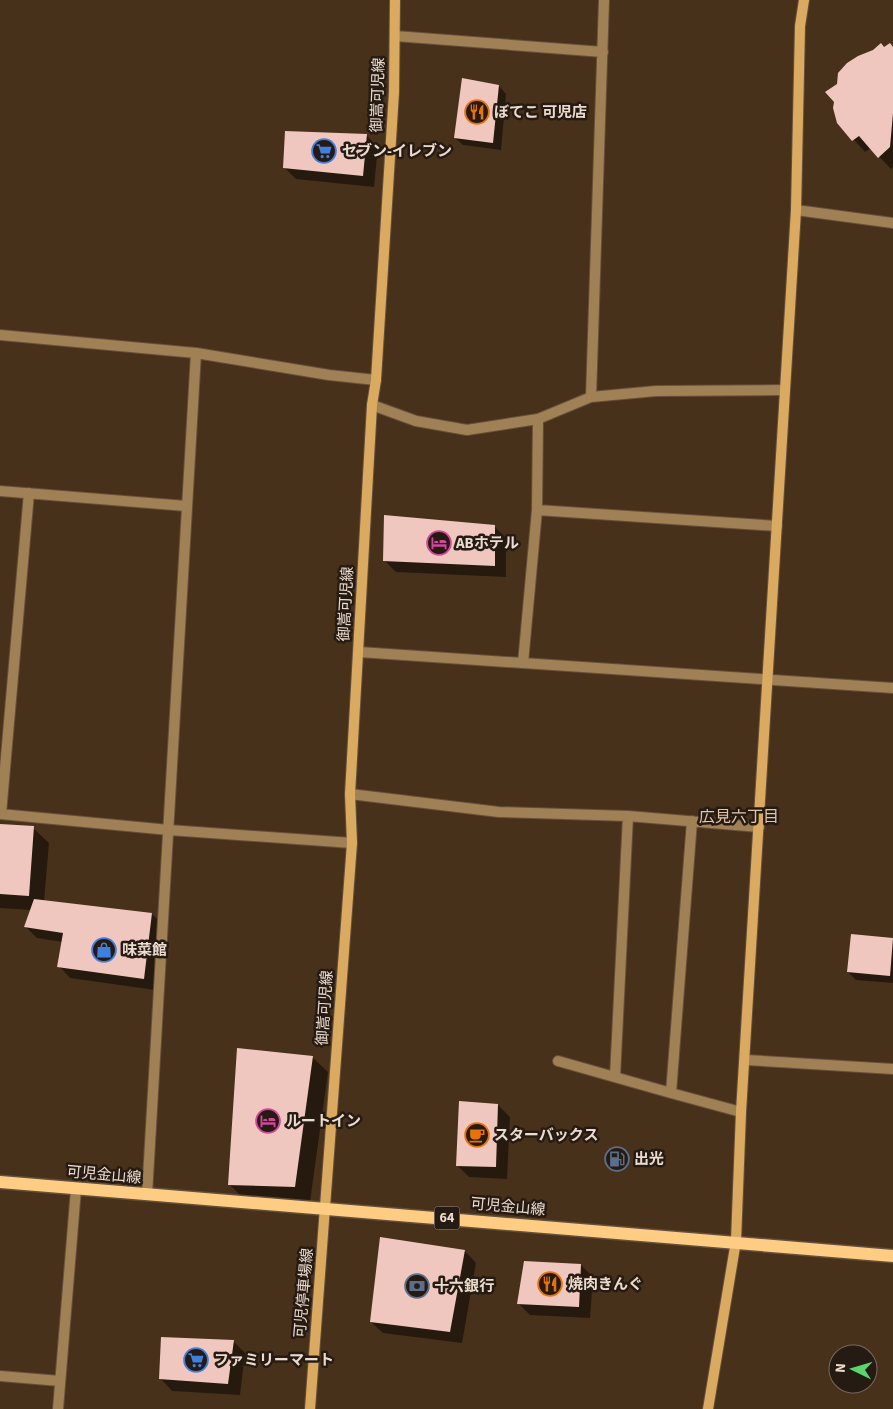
<svg xmlns="http://www.w3.org/2000/svg" width="893" height="1409" font-family="'Source Sans 3','Noto Sans JP',sans-serif">
<style>
.shadow{fill:#0007}
.building{fill:#f0c7be}
.lines{fill:none;stroke-linecap:round;stroke-linejoin:round}
.street-casing{stroke:#66503c;stroke-width:12}
.secondary-casing{stroke:#66503c;stroke-width:12}
.primary-casing{stroke:#66503c;stroke-width:15}
.street{stroke:#9f8155;stroke-width:10}
.secondary{stroke:#daaa61;stroke-width:10}
.primary{stroke:#fecd83;stroke-width:12}
.labels{text-anchor:middle;dominant-baseline:central;stroke-width:5;stroke-linejoin:round;paint-order:stroke}
.shield{fill:#261b12;stroke:#b1a297;stroke-width:1}
.shield-label{font-size:14px;font-weight:bold;fill:#ecdcd0}
.street-label{font-size:15px;fill:#ecdcd0;stroke:#261b12}
.poi-label{font-size:15px;font-weight:bold;fill:#ecdcd0;stroke:#261b12;text-anchor:start}
.neighbourhood-label{font-size:16px;fill:#e2c4ab;stroke:#261b12}
</style>
<rect width="100%" height="100%" fill="#48311b"/>
<path class="shadow" d="M 893,47 L 893,167 L 891,169 L 871,148 L 865,152 L 838,122 L 884,48 Z
M 499,86 L 506,94 L 501,150 L 463,145 L 455,138 Z
M 366,135 L 378,147 L 374,187 L 296,179 L 284,167 Z
M 494,526 L 506,538 L 506,577 L 396,572 L 384,560 Z
M 0,825 L 33,828 L 49,843 L 44,902 L 152,914 L 164,926 L 155,990 L 70,978 L 59,966 L 63,942 L 37,938 L 25,926 L 31,910 L 0,908 Z
M 893,940 L 893,983 L 856,980 L 848,972 Z
M 312,1057 L 328,1072 L 310,1202 L 245,1200 L 230,1185 Z
M 498,1105 L 510,1117 L 507,1179 L 469,1177 L 457,1165 Z
M 465,1251 L 476,1263 L 462,1343 L 383,1333 L 371,1322 Z
M 581,1265 L 593,1277 L 590,1318 L 530,1315 L 518,1303 Z
M 234,1342 L 245,1353 L 240,1395 L 172,1391 L 161,1379 Z"/>
<path class="building" d="M 881,43 L 884,47 L 890,43 L 893,47 L 893,113 L 890,147 L 878,158 L 859,136 L 852,141 L 837,123 L 833,108 L 834,102 L 825,92 L 837,84 L 838,73 L 847,63 L 858,56 L 873,50 Z
M 462,78 L 499,85 L 493,143 L 454,138 Z
M 285,131 L 367,134 L 363,176 L 283,168 Z
M 384,515 L 495,525 L 495,566 L 383,561 Z
M 0,824 L 34,826 L 29,896 L 0,894 Z
M 34,899 L 152,913 L 144,979 L 57,967 L 63,933 L 24,927 Z
M 851,934 L 893,938 L 890,976 L 847,972 Z
M 237,1048 L 313,1056 L 295,1187 L 228,1185 Z
M 459,1101 L 498,1104 L 496,1167 L 456,1166 Z
M 380,1237 L 465,1250 L 450,1332 L 370,1322 Z
M 524,1261 L 581,1264 L 579,1307 L 517,1304 Z
M 161,1337 L 234,1340 L 228,1384 L 159,1379 Z"/>
<g class="lines">
<g class="street-casing">
<path id="street" d="M 395,36 L 603,52
M 796,210 L 893,223
M 0,335 L 196,353 L 329,375 L 376,380
M 591,397 L 604,0
M 372,405 L 416,421 L 467,430 L 538,419 L 591,397 L 656,391 L 784,390
M 0,491 L 186,506
M 537,510 L 777,526
M 359,652 L 893,688
M 523,663 L 537,510 L 538,419
M 350,794 L 499,812 L 628,816 L 759,827
M 0,814 L 169,830 L 352,843
M 1,814 L 29,493
M 692,821 L 671,1093 L 741,1112
M 746,1060 L 893,1069
M 558,1061 L 671,1093
M 615,1077 L 628,816
M 147,1195 L 196,353
M 0,1376 L 60,1381
M 58,1409 L 76,1189"/>
</g>
<g class="secondary-casing">
<path id="secondary" d="M 310,1409 L 352,843 L 350,794 L 372,405 L 376,380 L 394,92 L 395,0
M 708,1409 L 736,1241 L 741,1112 L 796,210 L 800,26 L 804,0"/>
</g>
<g class="primary-casing">
<path id="primary" d="M 0,1182 L 893,1256"/>
</g>
<use href="#street" class="street"/>
<use href="#secondary" class="secondary"/>
<use href="#primary" class="primary"/>
</g>
<defs>
<g id="restaurant-ring" transform="scale(1.25)"><circle r="9.5" fill="#261b12" stroke="#e8710a" stroke-width="1.5"/><path d="M-5-6h1v4h1v-4h1v4h1v-4h1v5L-1.5 .5V6h-2V.5L-5-1ZM5-6V6H3V1.5H1.5Q1.5-4 5-6Z" fill="#e8710a"/></g>
<g id="supermarket-ring" transform="scale(1.25)"><circle r="9.5" fill="#261b12" stroke="#3f7fe0" stroke-width="1.5"/><path d="M-6-5.5h2.5l.6 2H6L4.5 2H-2.5L-4.4-4H-6ZM-1.5 3.2a1.3 1.3 0 1 0 .1 0ZM3 3.2a1.3 1.3 0 1 0 .1 0Z" fill="#3f7fe0"/></g>
<g id="hotel-ring" transform="scale(1.25)"><circle r="9.5" fill="#261b12" stroke="#d1479c" stroke-width="1.5"/><path d="M-6-4.5h1.5V1H6V5H4.5V3h-9V5H-6ZM-4 0a1.8 1.8 0 1 1 3.6 0ZM.5 0V-2.5h3Q6-2.5 6 0Z" fill="#d1479c"/></g>
<g id="shop-ring" transform="scale(1.25)"><circle r="9.5" fill="#261b12" stroke="#3f7fe0" stroke-width="1.5"/><path d="M-5-2.5h2.3a2.7 3.5 0 0 1 5.4 0H5L5.5 6h-11ZM-1.5-2.5h3a1.5 2.3 0 0 0-3 0Z" fill="#3f7fe0"/></g>
<g id="cafe-ring" transform="scale(1.25)"><circle r="9.5" fill="#261b12" stroke="#e8710a" stroke-width="1.5"/><path d="M-5.5-4.5H6V0H3Q3 3.5 0 3.5H-2.5Q-5.5 3.5-5.5 0ZM3-3.2v2h1.7v-2ZM-6 4.5H4V6H-6Z" fill="#e8710a"/></g>
<g id="fuel-ring" transform="scale(1.25)"><circle r="9.5" fill="#261b12" stroke="#5c6f8a" stroke-width="1.5"/><path d="M-5.5-6h7V0h2V4h1.3V-2.5L3-4.5l.8-.8L6-3V5H2.5V1h-1V6h-7ZM-4.2-4.7v3.2H.2V-4.7Z" fill="#5c6f8a"/></g>
<g id="bank-ring" transform="scale(1.25)"><circle r="9.5" fill="#261b12" stroke="#5c6f8a" stroke-width="1.5"/><path d="M-6-4H6V4H-6ZM0-2.3a2.3 2.3 0 1 0 0 4.6a2.3 2.3 0 1 0 0-4.6Z" fill="#5c6f8a"/></g>
</defs>
<g fill-rule="evenodd">
<use href="#restaurant-ring" x="477" y="112"/>
<use href="#supermarket-ring" x="324" y="151"/>
<use href="#hotel-ring" x="439" y="543"/>
<use href="#shop-ring" x="104" y="950"/>
<use href="#hotel-ring" x="268" y="1121"/>
<use href="#cafe-ring" x="477" y="1135"/>
<use href="#fuel-ring" x="617" y="1159"/>
<use href="#restaurant-ring" x="550" y="1284"/>
<use href="#bank-ring" x="417" y="1286"/>
<use href="#supermarket-ring" x="196" y="1360"/>
</g>
<g class="labels">
<rect class="shield" x="434.5" y="1206.5" width="25" height="23" rx="4"/>
<g class="shield-label">
<text x="447" y="1218">64</text>
</g>
<g class="street-label">
<text transform="translate(378 95) rotate(-88)">御嵩可児線</text>
<text transform="translate(346 604) rotate(-87)">御嵩可児線</text>
<text transform="translate(325 1008) rotate(-86)">御嵩可児線</text>
<text transform="translate(104 1175) rotate(5)">可児金山線</text>
<text transform="translate(508 1207) rotate(5)">可児金山線</text>
<text transform="translate(304 1293) rotate(-85)">可児停車場線</text>
</g>
<g class="poi-label">
<text x="494" y="112">ぼてこ 可児店</text>
<text x="342" y="151">セブン-イレブン</text>
<text x="456" y="543">ABホテル</text>
<text x="122" y="950">味菜館</text>
<text x="286" y="1121">ルートイン</text>
<text x="494" y="1135">スターバックス</text>
<text x="634" y="1159">出光</text>
<text x="568" y="1284">焼肉きんぐ</text>
<text x="434" y="1286">十六銀行</text>
<text x="214" y="1360">ファミリーマート</text>
</g>
<g class="neighbourhood-label">
<text x="739" y="817">広見六丁目</text>
</g>
</g>
<g transform="translate(853 1369) rotate(275)"><circle r="24" fill="#261b12" stroke="#75685e"/>
<path d="M0-4L9 19L0 12L-9 19Z" fill="#5bd56e"/>
<text y="-8" font-size="14" font-weight="bold" text-anchor="middle" fill="#ecdcd0">N</text>
</g>
</svg>
